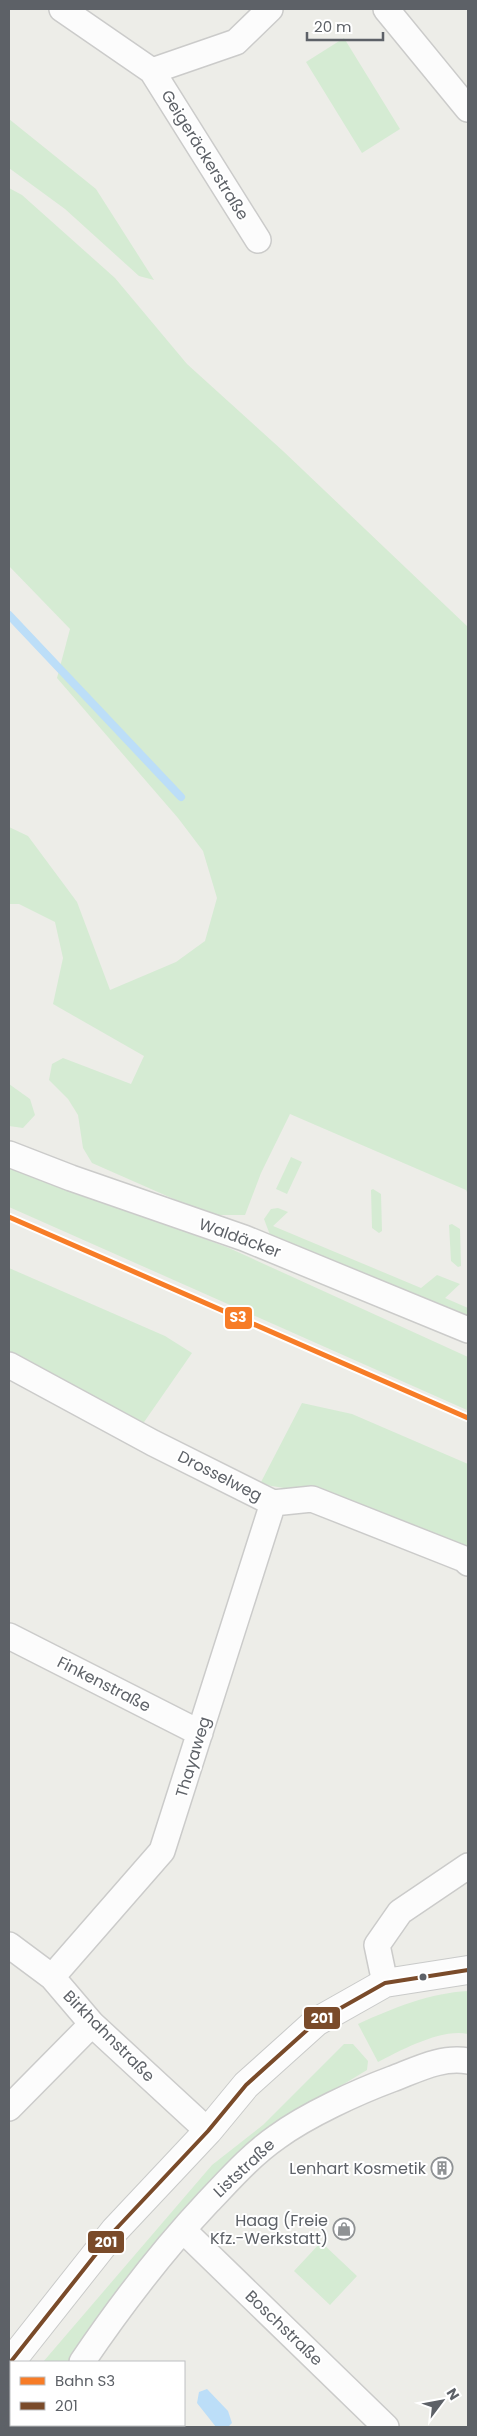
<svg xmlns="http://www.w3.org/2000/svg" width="477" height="2436" font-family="Poppins,sans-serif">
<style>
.green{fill:#d5ebd3}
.water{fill:#bcdef8}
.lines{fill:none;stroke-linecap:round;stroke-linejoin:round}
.stream{stroke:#bcdef8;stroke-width:8}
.street-casing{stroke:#cbcbca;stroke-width:28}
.secondary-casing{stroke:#c9cac9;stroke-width:30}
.street{stroke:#fcfcfc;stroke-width:25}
.secondary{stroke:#fcfcfc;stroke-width:28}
.bus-1-casing{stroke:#fff;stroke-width:8}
.bus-1{stroke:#7a4b2a;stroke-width:4}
.rail-1-casing{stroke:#fff;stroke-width:9}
.rail-1{stroke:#f77c27;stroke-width:5}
.bus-dot{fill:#5d6167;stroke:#fff;stroke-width:2}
.labels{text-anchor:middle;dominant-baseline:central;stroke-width:4;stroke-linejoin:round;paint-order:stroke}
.street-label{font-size:16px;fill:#5d6167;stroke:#fff}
.poi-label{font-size:16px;fill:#5d6167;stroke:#fff;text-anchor:end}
.line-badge{stroke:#fff;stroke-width:2}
.badge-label{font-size:14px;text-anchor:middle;font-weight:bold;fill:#fff}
</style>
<rect width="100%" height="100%" fill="#edede8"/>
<path class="green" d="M 344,38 L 400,129 L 362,153 L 306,62 Z
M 9,119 L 96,189 L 154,280 L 139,276 L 65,209 L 9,168 Z
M 9,188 L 22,195 L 115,278 L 187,364 L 283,451 L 468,627 L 468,1194 L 466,1190 L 290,1114 L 261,1173 L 245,1215 L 210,1215 L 92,1163 L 83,1148 L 78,1115 L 68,1099 L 49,1080 L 52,1064 L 63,1058 L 131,1084 L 144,1056 L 53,1004 L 63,958 L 55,922 L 19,904 L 9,904 L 9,827 L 28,836 L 77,902 L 110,990 L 176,962 L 205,941 L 217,898 L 203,851 L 178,818 L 57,678 L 70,629 L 9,566 Z
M 9,1084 L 30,1099 L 35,1115 L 23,1128 L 9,1126 Z
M 291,1157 L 302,1162 L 287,1194 L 276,1189 Z
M 9,1166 L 229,1248 L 468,1357 L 467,1410 L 9,1207 Z
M 373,1189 L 381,1194 L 382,1231 L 379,1233 L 372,1228 L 371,1190 Z
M 278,1208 L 288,1212 L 273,1226 L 421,1288 L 437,1275 L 460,1284 L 445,1298 L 468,1308 L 468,1318 L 270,1235 L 264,1219 L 271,1209 Z
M 452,1224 L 460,1229 L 461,1266 L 458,1267 L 451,1261 L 449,1225 Z
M 9,1268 L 165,1336 L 192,1353 L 142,1425 L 9,1356 Z
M 302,1403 L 352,1414 L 468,1464 L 468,1554 L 331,1496 L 260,1484 Z
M 468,1991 L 468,2034 C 442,2028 401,2050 378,2062 L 358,2024 C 393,2008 430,1993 468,1991 Z
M 344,2044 L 353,2044 L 368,2061 L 367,2070 L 281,2122 L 74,2362 L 43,2362 L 212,2165 L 263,2125 Z
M 321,2242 L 357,2276 L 330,2305 L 294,2271 Z"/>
<path class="water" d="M 207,2389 L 228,2411 L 232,2423 L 228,2427 L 216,2427 L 197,2403 L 199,2392 Z"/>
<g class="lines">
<path class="stream" d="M 9,615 L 181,797"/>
<g class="street-casing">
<path id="street" d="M 62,9 L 152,71 L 236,42 L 270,9
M 386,9 L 468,109
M 152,71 L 258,240
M 9,1154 L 71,1178 L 244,1238 L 468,1330
M 9,1365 L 153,1443 L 273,1503 L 312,1499 L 464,1559 L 468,1563
M 9,1636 L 200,1733
M 9,1945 L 52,1977 L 92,2024 L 208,2131
M 52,1977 L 162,1851 L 273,1503
M 385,1983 L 377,1945 L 400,1912 L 468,1866
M 9,2108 L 92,2024
M 183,2230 L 386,2427
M 82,2362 C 120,2306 161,2252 208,2202 C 230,2179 251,2155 277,2137 C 307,2115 357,2092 392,2079 C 416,2070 442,2056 468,2061
M 45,2427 L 46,2425"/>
</g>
<g class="secondary-casing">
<path id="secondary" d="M 9,2364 L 115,2230 L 208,2131 L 246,2085 L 316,2022 L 385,1983 L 468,1970"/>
</g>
<use href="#street" class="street"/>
<use href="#secondary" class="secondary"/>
<g class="bus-1-casing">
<path id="bus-1" d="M 9,2364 L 115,2230 L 208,2131 L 246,2085 L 316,2022 L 385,1983 L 468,1970"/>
</g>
<use href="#bus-1" class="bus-1"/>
<g class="rail-1-casing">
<path id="rail-1" d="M 9,1217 L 468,1418"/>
</g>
<use href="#rail-1" class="rail-1"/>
</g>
<defs>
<g id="building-ring" transform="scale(1.125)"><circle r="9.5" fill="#fff" stroke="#8f9294" stroke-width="1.5"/><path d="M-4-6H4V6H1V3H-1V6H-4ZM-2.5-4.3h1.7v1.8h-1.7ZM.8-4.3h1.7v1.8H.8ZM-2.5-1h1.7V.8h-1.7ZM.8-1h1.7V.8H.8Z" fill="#8f9294"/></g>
<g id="shop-ring" transform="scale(1.125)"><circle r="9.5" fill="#fff" stroke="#8f9294" stroke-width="1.5"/><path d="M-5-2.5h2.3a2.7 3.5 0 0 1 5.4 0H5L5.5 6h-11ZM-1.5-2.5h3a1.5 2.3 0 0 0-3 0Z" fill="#8f9294"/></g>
</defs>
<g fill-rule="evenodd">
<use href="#building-ring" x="442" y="2168"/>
<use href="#shop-ring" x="344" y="2229"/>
</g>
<circle class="bus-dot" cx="423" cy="1977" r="4.5"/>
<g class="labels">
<g class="street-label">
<text transform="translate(205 155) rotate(58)">Geigeräckerstraße</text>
<text transform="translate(240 1238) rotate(20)">Waldäcker</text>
<text transform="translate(220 1476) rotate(27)">Drosselweg</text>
<text transform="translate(104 1684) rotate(27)">Finkenstraße</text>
<text transform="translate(193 1757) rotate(-73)">Thayaweg</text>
<text transform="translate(109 2036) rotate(45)">Birkhahnstraße</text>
<text transform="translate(244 2168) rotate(-43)">Liststraße</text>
<text transform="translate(284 2328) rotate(44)">Boschstraße</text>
</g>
<g class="poi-label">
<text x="426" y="2168">Lenhart Kosmetik</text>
<text x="328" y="2220">Haag (Freie<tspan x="328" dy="18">Kfz.-Werkstatt)</tspan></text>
</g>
</g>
<g class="line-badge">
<rect x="224" y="1306" width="29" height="24" rx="5" fill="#f77c27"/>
<rect x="303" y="2006" width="38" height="24" rx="5" fill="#7a4b2a"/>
<rect x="87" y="2230" width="38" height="24" rx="5" fill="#7a4b2a"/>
</g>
<g class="badge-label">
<text x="238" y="1322">S3</text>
<text x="322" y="2023">201</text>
<text x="106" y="2247">201</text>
</g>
<rect width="477" height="2436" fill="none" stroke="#5d6167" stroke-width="20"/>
<rect x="10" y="2361" width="175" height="65" fill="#ffffff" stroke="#bec0c2"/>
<rect x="20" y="2377" width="25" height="8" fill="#f77c27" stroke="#bec0c2"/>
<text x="55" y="2386" font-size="15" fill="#5d6167">Bahn S3</text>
<rect x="20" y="2402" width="25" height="8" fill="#7a4b2a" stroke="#bec0c2"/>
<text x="55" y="2411" font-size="15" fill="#5d6167">201</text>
<g transform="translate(442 2401) rotate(58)" stroke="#ffffff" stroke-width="4" paint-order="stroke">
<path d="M0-4L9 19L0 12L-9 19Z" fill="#5d6167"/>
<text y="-8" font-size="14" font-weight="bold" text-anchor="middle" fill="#5d6167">N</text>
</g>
<path d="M307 32v8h76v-8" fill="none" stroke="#5d6167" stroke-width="2.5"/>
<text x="314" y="32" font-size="15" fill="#5d6167" stroke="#ffffff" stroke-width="4" paint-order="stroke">20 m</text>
</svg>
